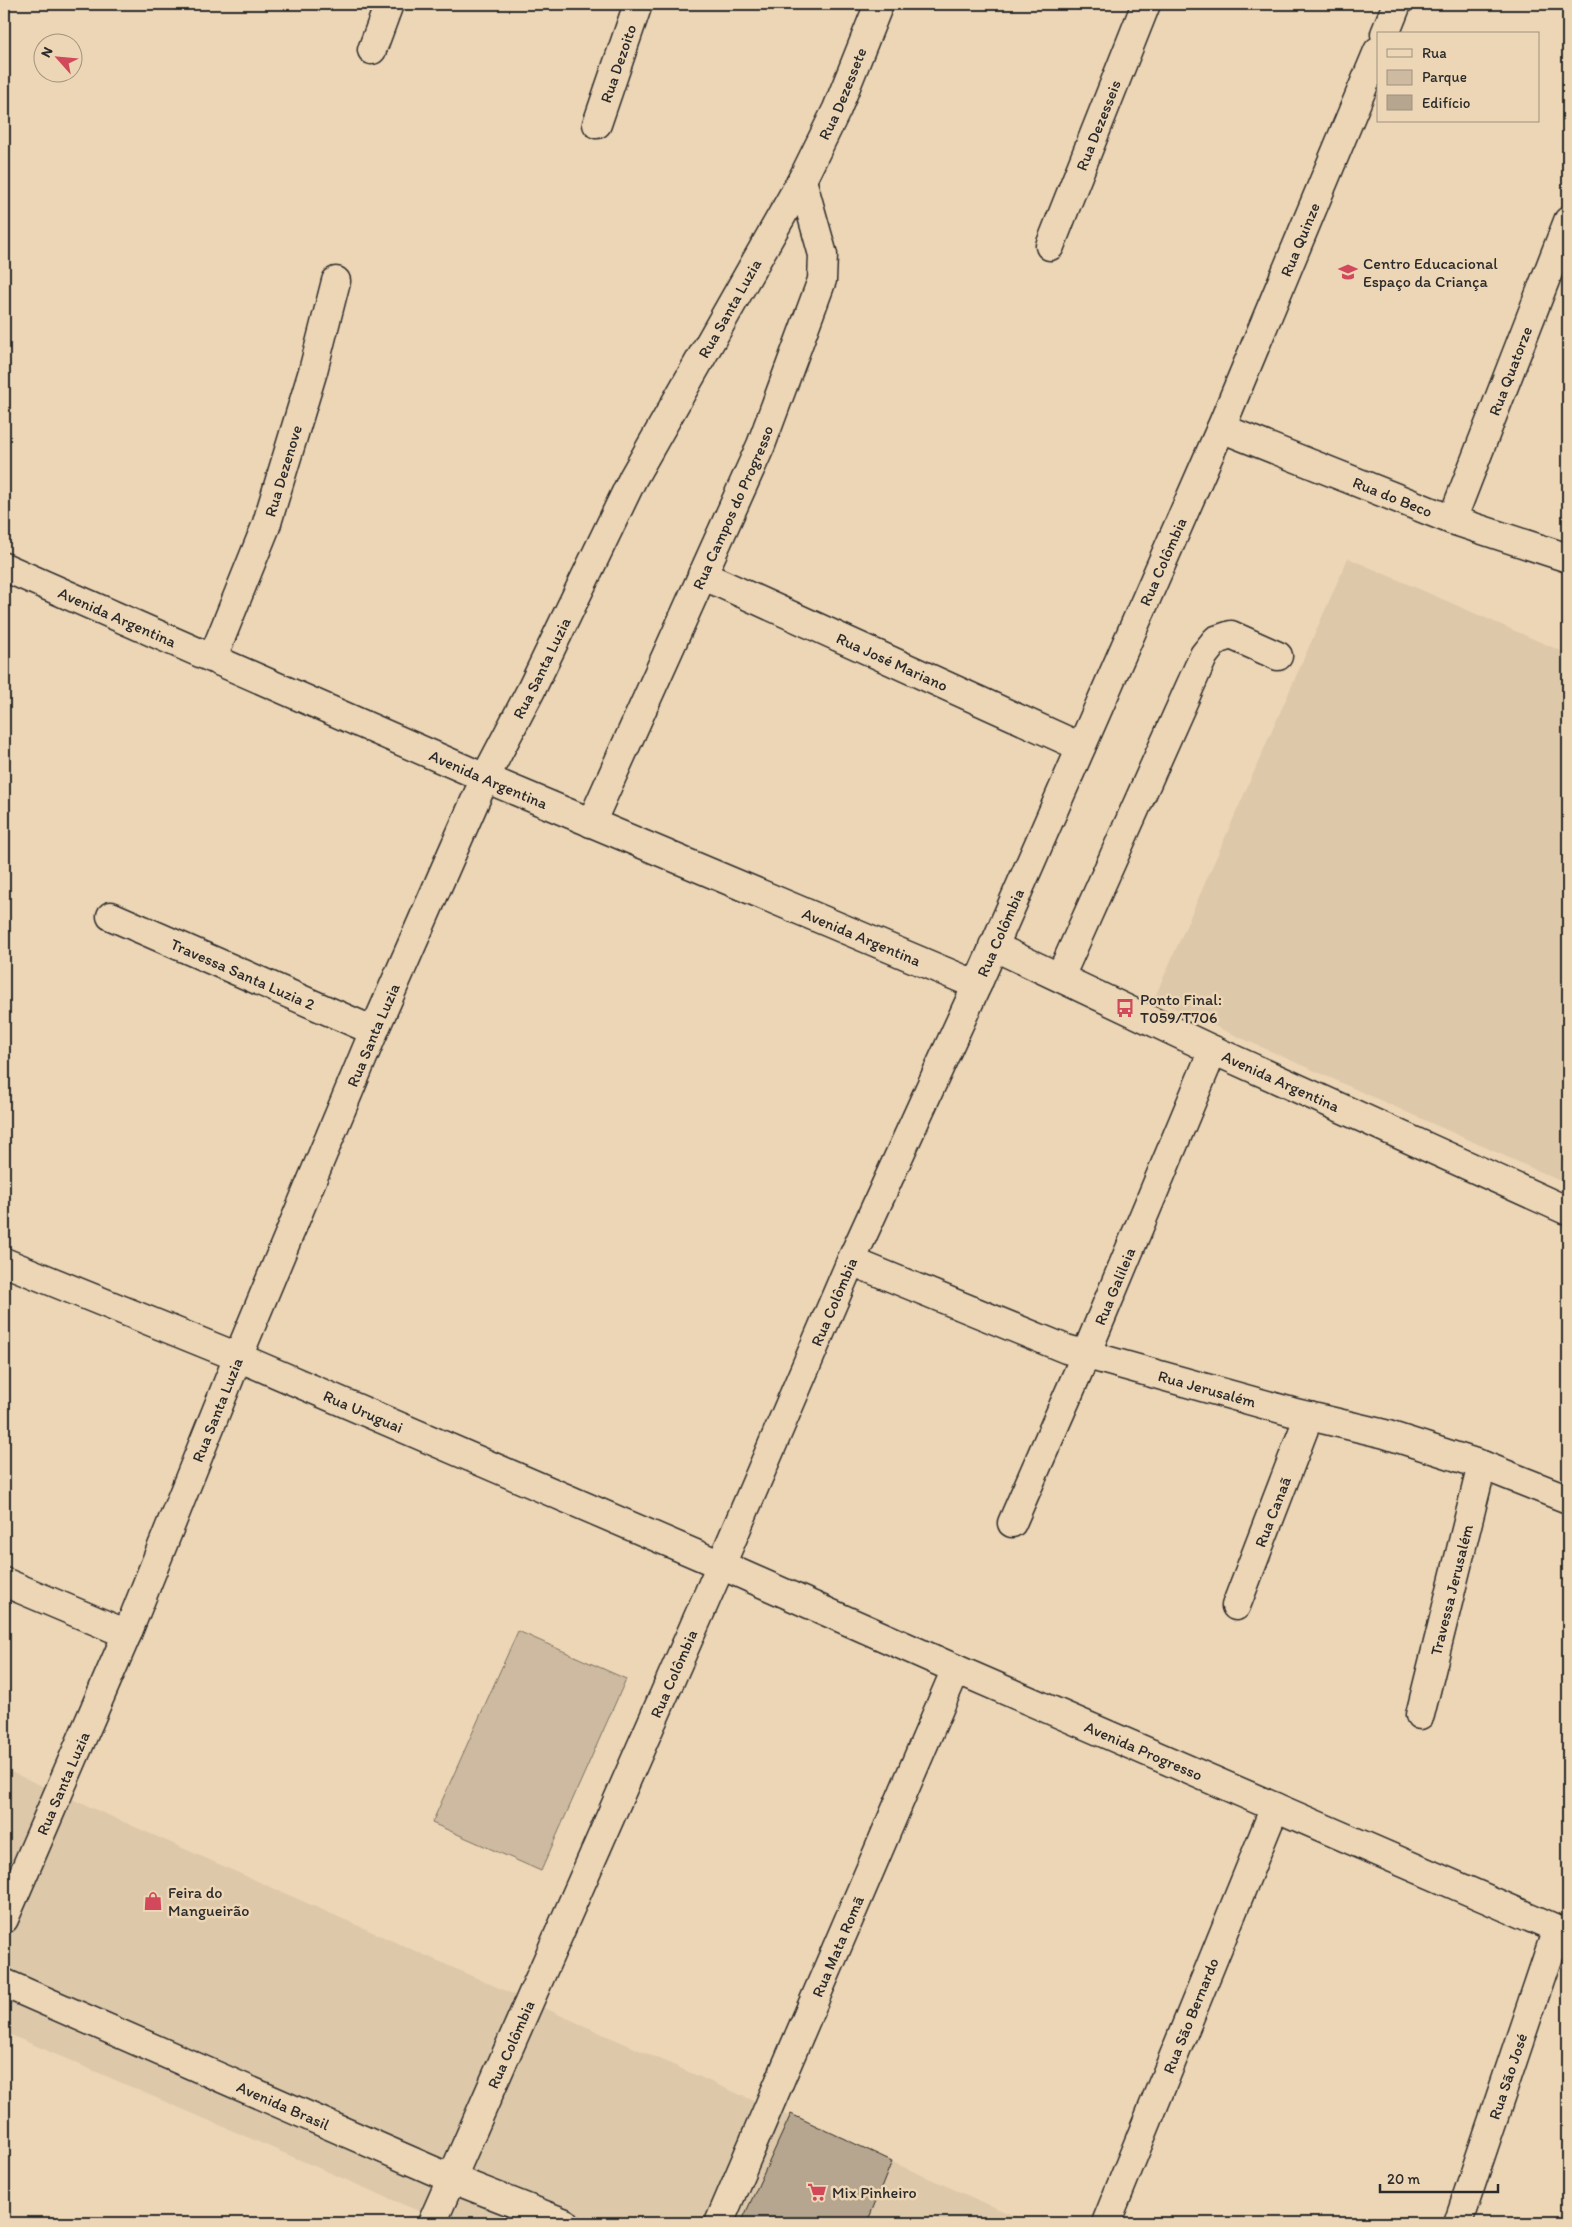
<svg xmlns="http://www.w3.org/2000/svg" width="1572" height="2227" font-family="Itim,sans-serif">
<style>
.built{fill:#ddc8aa}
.green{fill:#cebaa0;stroke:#7c7266}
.building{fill:#b7a68f;stroke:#2b2b2b}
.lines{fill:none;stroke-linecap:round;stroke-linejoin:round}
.minor-casing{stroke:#2b2b2b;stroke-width:31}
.minor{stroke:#edd6b6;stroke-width:28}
.labels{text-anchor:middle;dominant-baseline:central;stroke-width:5;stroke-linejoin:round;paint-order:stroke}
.street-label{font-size:16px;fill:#2b2b2b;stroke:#edd6b6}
.poi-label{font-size:16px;fill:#2b2b2b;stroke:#edd6b6;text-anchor:start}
</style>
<rect width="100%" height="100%" fill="#edd6b6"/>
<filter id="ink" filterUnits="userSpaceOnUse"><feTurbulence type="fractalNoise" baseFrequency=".02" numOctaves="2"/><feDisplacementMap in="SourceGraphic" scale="10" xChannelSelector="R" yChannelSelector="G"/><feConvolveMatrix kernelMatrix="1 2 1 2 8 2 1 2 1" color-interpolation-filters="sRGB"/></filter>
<g filter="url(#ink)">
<path class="built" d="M 1348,558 L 1568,654 L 1567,1184 L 1154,999 Z
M 4,1769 L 1030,2223 L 446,2223 L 4,2032 Z"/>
<path class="green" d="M 518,1631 L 626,1679 L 541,1871 L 432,1823 Z"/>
<path class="building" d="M 791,2114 L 892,2161 L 867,2223 L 741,2223 Z"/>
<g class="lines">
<g class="minor-casing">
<g id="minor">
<path d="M 1385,34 L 1397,4"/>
<path d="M 372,50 L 389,4"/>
<path id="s1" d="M 597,124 L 638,4"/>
<path id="s2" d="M 1050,246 L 1146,4"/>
<path id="s3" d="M 1221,428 L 1452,520 L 1568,558"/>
<path id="s4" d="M 1452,520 L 1568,221"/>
<path id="s5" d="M 4,567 L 485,778 L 977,985"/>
<path id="s6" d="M 702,575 L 1081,747"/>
<path id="s7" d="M 213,657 L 266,526 L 313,371 L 336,281"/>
<path id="s8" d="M 591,823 L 761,445 L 822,280 L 823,255 L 802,180"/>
<path id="s9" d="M 111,916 L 374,1031"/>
<path id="s10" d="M 993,946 L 1213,1050 L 1568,1211"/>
<path d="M 1060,977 L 1204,655 L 1216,640 L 1231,635 L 1278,656"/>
<path id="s11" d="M 851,1261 L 1066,1349 L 1292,1412 L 1385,1434 L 1482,1465 L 1568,1499"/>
<path id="s12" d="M 4,1262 L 238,1357 L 721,1565 L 956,1669 L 1568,1934"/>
<path id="s13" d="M 1012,1523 L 1086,1354 L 1213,1050"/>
<path d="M 4,1582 L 127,1634"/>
<path id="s14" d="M 1236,1606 L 1309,1416"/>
<path id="s15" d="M 1420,1715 L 1482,1465"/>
<path id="s16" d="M 4,1919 L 127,1634 L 238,1357 L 374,1031 L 485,778 L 531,690 L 633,478 L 802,180 L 837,109 L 879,4"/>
<path id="s17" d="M 4,1983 L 450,2178 L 565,2223"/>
<path id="s18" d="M 432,2223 L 721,1565 L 851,1261 L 977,985 L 1221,428 L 1378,51"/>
<path id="s19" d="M 719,2223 L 956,1669"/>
<path id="s20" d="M 1106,2223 L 1275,1807"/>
<path id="s21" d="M 1458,2223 L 1557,1929"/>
</g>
</g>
<use href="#minor" class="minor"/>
</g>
</g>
<defs>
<g id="school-bare" transform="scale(1.5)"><path d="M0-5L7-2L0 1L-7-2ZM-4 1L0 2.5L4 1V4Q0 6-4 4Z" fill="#d1495b" stroke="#edd6b6" stroke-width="2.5" paint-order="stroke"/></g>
<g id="bus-bare" transform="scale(1.5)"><path d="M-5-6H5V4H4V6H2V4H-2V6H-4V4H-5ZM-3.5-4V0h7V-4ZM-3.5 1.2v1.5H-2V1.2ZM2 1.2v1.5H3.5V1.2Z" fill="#d1495b" stroke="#edd6b6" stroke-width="2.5" paint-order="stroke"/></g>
<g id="shop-bare" transform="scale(1.5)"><path d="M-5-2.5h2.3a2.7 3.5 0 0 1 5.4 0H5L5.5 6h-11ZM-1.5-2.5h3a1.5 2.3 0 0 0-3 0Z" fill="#d1495b" stroke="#edd6b6" stroke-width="2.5" paint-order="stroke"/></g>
<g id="supermarket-bare" transform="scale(1.5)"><path d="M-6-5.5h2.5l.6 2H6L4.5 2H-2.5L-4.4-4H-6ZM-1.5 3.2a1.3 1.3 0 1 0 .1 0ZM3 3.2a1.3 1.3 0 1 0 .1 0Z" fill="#d1495b" stroke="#edd6b6" stroke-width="2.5" paint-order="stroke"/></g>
</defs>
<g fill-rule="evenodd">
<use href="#school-bare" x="1348" y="272"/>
<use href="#bus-bare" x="1125" y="1008"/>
<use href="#shop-bare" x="153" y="1901"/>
<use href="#supermarket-bare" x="817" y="2192"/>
</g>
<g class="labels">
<g class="street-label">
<text stroke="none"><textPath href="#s1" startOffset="64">Rua Dezoito</textPath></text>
<text stroke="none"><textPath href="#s16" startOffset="2011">Rua Dezessete</textPath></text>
<text stroke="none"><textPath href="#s2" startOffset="130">Rua Dezesseis</textPath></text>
<text stroke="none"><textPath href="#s18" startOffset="2165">Rua Quinze</textPath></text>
<text stroke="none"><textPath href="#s16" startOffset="1768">Rua Santa Luzia</textPath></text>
<text stroke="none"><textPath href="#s4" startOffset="160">Rua Quatorze</textPath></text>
<text stroke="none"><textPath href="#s7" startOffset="199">Rua Dezenove</textPath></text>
<text stroke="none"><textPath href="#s3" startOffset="185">Rua do Beco</textPath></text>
<text stroke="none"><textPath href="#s8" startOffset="346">Rua Campos do Progresso</textPath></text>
<text stroke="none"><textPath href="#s18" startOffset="1815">Rua Colômbia</textPath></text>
<text stroke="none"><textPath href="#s5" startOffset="124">Avenida Argentina</textPath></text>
<text stroke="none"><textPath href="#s6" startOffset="209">Rua José Mariano</textPath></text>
<text stroke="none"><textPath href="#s16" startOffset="1362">Rua Santa Luzia</textPath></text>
<text stroke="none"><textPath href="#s5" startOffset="529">Avenida Argentina</textPath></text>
<text stroke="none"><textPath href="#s18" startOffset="1410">Rua Colômbia</textPath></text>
<text stroke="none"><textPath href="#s5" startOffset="934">Avenida Argentina</textPath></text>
<text stroke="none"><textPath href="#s9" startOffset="144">Travessa Santa Luzia 2</textPath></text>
<text stroke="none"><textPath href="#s16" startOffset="958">Rua Santa Luzia</textPath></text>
<text stroke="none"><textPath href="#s10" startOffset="318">Avenida Argentina</textPath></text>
<text stroke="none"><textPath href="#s13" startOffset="258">Rua Galileia</textPath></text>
<text stroke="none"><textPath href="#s18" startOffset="1005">Rua Colômbia</textPath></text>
<text stroke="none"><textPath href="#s11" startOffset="379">Rua Jerusalém</textPath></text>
<text stroke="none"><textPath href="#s16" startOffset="552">Rua Santa Luzia</textPath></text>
<text stroke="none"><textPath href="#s12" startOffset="389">Rua Uruguai</textPath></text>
<text stroke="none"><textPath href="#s14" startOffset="101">Rua Canaã</textPath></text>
<text stroke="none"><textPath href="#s15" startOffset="129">Travessa Jerusalém</textPath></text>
<text stroke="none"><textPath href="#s18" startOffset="600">Rua Colômbia</textPath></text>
<text stroke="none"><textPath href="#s12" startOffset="1240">Avenida Progresso</textPath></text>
<text stroke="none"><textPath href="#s16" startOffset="148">Rua Santa Luzia</textPath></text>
<text stroke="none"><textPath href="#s19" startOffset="301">Rua Mata Romã</textPath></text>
<text stroke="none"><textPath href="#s20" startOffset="224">Rua São Bernardo</textPath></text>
<text stroke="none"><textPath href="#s18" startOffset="195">Rua Colômbia</textPath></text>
<text stroke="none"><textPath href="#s21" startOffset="155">Rua São José</textPath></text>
<text stroke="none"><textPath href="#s17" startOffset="305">Avenida Brasil</textPath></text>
</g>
<g class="poi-label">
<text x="1363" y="263">Centro Educacional<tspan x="1363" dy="18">Espaço da Criança</tspan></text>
<text x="1140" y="999">Ponto Final:<tspan x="1140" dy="18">T059/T706</tspan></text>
<text x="168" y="1892">Feira do<tspan x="168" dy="18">Mangueirão</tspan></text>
<text x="832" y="2192">Mix Pinheiro</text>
</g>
</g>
<rect width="1572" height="2227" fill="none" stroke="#edd6b6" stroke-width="20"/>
<rect x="10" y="10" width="1552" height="2207" fill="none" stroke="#2b2b2b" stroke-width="2" filter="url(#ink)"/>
<rect x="1377" y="32" width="162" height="90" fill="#edd6b6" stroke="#9f927e"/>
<rect x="1387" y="49" width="25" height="8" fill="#edd6b6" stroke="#9f927e"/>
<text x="1422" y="58" font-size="15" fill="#2b2b2b">Rua</text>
<rect x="1387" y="70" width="25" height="15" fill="#cebaa0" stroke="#9f927e"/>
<text x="1422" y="82" font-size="15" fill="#2b2b2b">Parque</text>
<rect x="1387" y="95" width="25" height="15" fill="#b7a68f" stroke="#9f927e"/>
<text x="1422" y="108" font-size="15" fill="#2b2b2b">Edifício</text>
<g transform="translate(58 58) rotate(297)"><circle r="24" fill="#edd6b6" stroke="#9f927e"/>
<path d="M0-4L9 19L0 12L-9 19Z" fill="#d1495b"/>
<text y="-8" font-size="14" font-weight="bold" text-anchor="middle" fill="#2b2b2b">N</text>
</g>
<path d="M1380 2184v8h118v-8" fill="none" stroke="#2b2b2b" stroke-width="2.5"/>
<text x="1387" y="2184" font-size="15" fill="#2b2b2b" stroke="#edd6b6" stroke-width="4" paint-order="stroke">20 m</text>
</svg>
